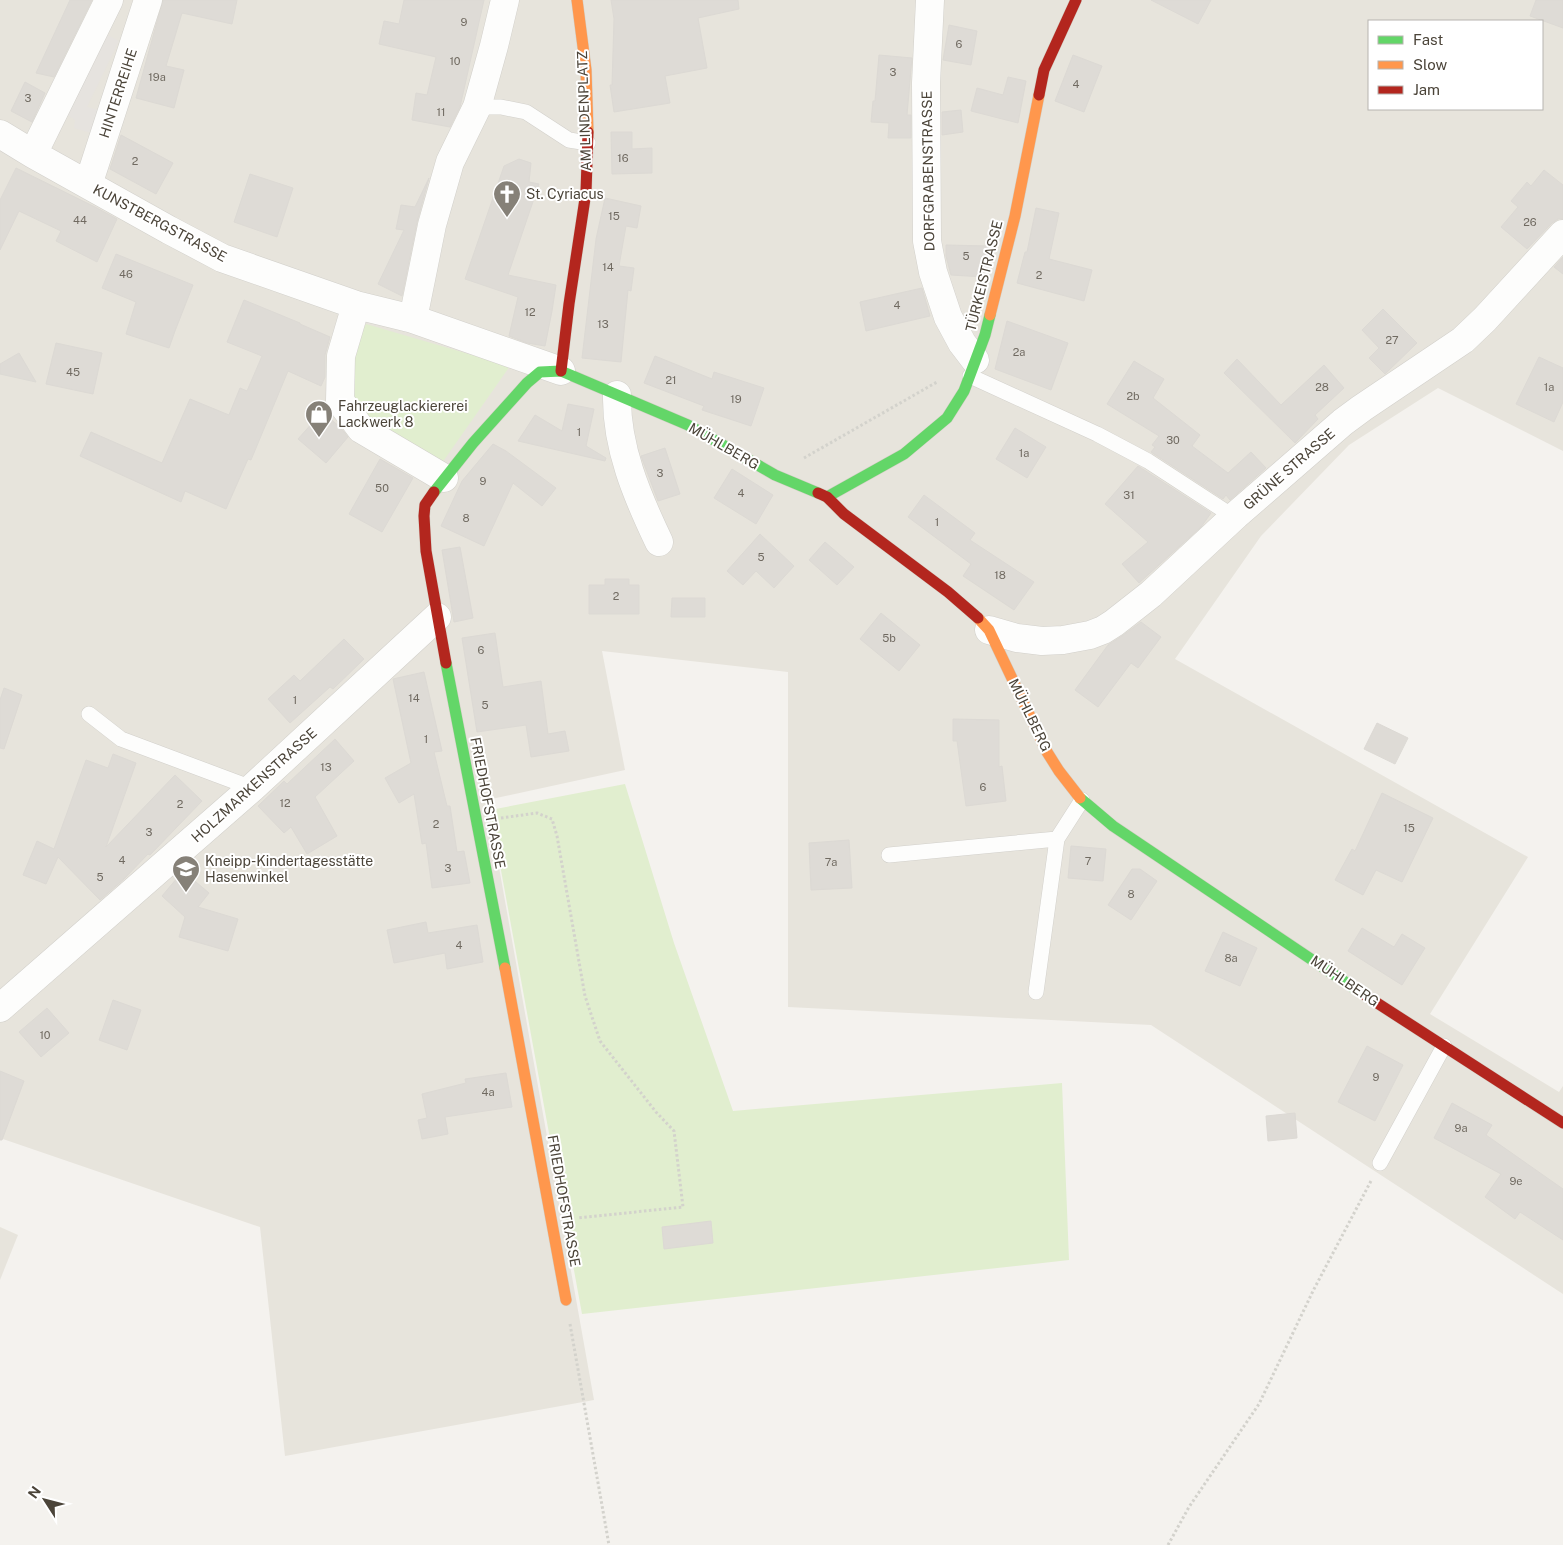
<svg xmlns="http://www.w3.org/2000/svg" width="1563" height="1545" font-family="'Public Sans',sans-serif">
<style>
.residential{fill:#e7e4dc;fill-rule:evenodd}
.green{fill:#e1eecf}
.parking{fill:#e6e3df}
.building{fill:#dedbd6;stroke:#dcd9d4}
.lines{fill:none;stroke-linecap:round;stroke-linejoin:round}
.lane-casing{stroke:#d2d0cb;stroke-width:16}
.street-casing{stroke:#d2d0cb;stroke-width:29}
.fast-casing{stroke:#d3cfc5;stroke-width:12}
.slow-casing{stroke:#d3cfc5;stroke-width:12}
.jam-casing{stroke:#d3cfc5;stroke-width:12}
.path{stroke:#d3d2cc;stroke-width:3;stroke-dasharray:2.5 2.5;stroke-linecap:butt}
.lane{stroke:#fdfdfc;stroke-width:15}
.street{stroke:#fdfdfc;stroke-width:28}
.fast{stroke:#63d668;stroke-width:11}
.slow{stroke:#ff974d;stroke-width:11}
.jam{stroke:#b3261e;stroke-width:11}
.labels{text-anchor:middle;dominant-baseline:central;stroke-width:4;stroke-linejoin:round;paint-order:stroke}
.number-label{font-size:11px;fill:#706a61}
.street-label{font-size:14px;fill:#4b4439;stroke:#fff}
.poi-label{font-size:14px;fill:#4b4439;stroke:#fff;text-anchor:start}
</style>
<rect width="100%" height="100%" fill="#f4f2ee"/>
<path class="residential" d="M 0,0 L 1563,0 L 1563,451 L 1438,388 L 1349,445 L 1261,536 L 1175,659 L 1528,857 L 1430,1014 L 1559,1092 L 1563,1086 L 1563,1294 L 1151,1025 L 788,1007 L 788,672 L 602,651 L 625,770 L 487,800 L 594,1400 L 285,1456 L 260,1227 L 0,1138 ZM 1369,21 L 1542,21 L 1542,109 L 1369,109 Z
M 0,1227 L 18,1235 L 0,1280 Z"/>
<path class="green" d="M 366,324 L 510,366 L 442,463 L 365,417 L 352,394 L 354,345 Z
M 625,784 L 674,943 L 733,1111 L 1062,1083 L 1069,1260 L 582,1314 L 490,810 Z"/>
<path class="parking" d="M 102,32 L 119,41 L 87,107 L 103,111 L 95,134 L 74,128 L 75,120 L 60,110 Z"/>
<path class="building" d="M 70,0 L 92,0 L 54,77 L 36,73 Z
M 163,0 L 237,0 L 232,24 L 182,13 L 166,66 L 184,70 L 174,108 L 136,98 Z
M 404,0 L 484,0 L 460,107 L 450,127 L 412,120 L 416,93 L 427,95 L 436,57 L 379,44 L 384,21 L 399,24 Z
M 611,0 L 738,0 L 739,9 L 698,18 L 707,68 L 665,76 L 670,103 L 614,112 L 610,85 L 612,85 L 614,19 Z
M 1151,0 L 1211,0 L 1198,24 Z
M 1536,0 L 1563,0 L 1563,28 L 1530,16 Z
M 949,25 L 977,31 L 971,65 L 943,60 Z
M 879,55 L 912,58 L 907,115 L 911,115 L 911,138 L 888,138 L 889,123 L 871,122 L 873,101 L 875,101 Z
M 1073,55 L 1102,66 L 1084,112 L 1055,101 Z
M 1008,77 L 1026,81 L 1018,123 L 971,111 L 977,88 L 1003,95 Z
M 25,82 L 45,93 L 32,122 L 11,111 Z
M 961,110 L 963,132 L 942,135 L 942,112 Z
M 611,132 L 632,132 L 632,149 L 652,148 L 652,173 L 612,174 Z
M 121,135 L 173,163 L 156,194 L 110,169 Z
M 519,159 L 531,163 L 529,182 L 539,184 L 508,275 L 556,285 L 552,311 L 545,346 L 527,343 L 509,336 L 518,297 L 465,279 L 504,166 Z
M 16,168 L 95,207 L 117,219 L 97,262 L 56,241 L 61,231 L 19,211 L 0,250 L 0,200 Z
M 1544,170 L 1563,185 L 1563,219 L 1558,219 L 1552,223 L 1527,249 L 1501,227 L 1518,207 L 1511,201 L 1527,182 L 1531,186 Z
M 250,174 L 293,188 L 277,237 L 234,222 Z
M 429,178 L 417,222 L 402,296 L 378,284 L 404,230 L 396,229 L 401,205 L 415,207 Z
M 605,198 L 641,206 L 637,228 L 626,226 L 619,266 L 634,268 L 631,291 L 628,290 L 621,362 L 582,358 L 596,239 Z
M 1036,208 L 1059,213 L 1049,259 L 1092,270 L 1084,301 L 1017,283 L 1025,252 L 1027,252 Z
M 946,245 L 988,246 L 988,261 L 984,277 L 951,275 L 946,256 Z
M 116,254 L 193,285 L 175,331 L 169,348 L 126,334 L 136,302 L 102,288 Z
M 1563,257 L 1563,274 L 1554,267 Z
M 922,288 L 930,316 L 866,331 L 860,302 Z
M 244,300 L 300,323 L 300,324 L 330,337 L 325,355 L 325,377 L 321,386 L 288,371 L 251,460 L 248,459 L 226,509 L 185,491 L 181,502 L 80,456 L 91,432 L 162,463 L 190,399 L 229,415 L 240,388 L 247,391 L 262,356 L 227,342 Z
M 1383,309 L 1417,343 L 1385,374 L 1369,358 L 1379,348 L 1362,330 Z
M 1007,321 L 1068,343 L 1051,390 L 995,369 Z
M 56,343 L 102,353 L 93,394 L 46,384 Z
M 19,353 L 36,382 L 0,374 L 0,364 Z
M 655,356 L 712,379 L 714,372 L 764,388 L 751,426 L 702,410 L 704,406 L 644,383 Z
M 1539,357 L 1563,368 L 1563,402 L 1554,422 L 1516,404 Z
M 1237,359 L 1281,405 L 1324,365 L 1344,388 L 1315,415 L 1318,419 L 1295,443 L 1224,373 Z
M 1134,361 L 1164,379 L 1153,398 L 1200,435 L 1192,446 L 1228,473 L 1251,452 L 1266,468 L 1230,500 L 1226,495 L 1223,499 L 1151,452 L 1155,447 L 1152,445 L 1159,436 L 1107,404 Z
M 568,404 L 594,409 L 586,446 L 606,458 L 605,461 L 518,441 L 535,415 L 562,431 Z
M 322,412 L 340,427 L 348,437 L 326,463 L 298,439 Z
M 1015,428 L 1046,447 L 1027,478 L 996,459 Z
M 493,444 L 506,451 L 556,488 L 542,506 L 513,483 L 484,546 L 441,526 L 462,481 Z
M 665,448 L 680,494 L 658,501 L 641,456 Z
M 380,459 L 413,478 L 382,532 L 349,514 Z
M 1138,466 L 1211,513 L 1201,527 L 1139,583 L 1122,564 L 1148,542 L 1105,504 Z
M 732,469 L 773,495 L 756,524 L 714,498 Z
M 924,495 L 975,533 L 970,540 L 1034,582 L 1014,610 L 963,576 L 971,564 L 908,517 Z
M 760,534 L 794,566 L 774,588 L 756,571 L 743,585 L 727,571 Z
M 825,542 L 854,567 L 837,585 L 809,560 Z
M 460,547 L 473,618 L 454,622 L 442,550 Z
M 605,579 L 629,579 L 629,585 L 639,585 L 639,614 L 589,614 L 589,585 L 605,585 Z
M 672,598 L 705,598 L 705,617 L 671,617 Z
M 881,613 L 920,645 L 899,671 L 860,639 Z
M 1141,622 L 1161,637 L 1138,668 L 1131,663 L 1098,707 L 1075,690 L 1108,645 L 1122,636 Z
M 495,633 L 503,687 L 541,681 L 548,734 L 565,731 L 569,751 L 531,757 L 526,725 L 477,732 L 462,638 Z
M 344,639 L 364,659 L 333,689 L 330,687 L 290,723 L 268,699 L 294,675 L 300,681 Z
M 424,672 L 442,751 L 434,752 L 447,806 L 450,806 L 457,852 L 464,851 L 470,883 L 432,888 L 426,843 L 422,844 L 414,794 L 399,803 L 385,778 L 411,763 L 393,679 Z
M 4,688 L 22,695 L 4,749 L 0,748 L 0,700 Z
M 953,719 L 999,720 L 999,767 L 1002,766 L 1006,801 L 966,806 L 957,741 L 953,741 Z
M 1377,723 L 1408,738 L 1395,764 L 1364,749 Z
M 335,739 L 354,761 L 315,797 L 337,836 L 307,854 L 291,827 L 284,833 L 258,806 L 284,781 L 287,784 Z
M 113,754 L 136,763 L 106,847 L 175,775 L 202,801 L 150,855 L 148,854 L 124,879 L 100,900 L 58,857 L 46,884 L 23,875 L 37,841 L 54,849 L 86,760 L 108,768 Z
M 1382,793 L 1433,818 L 1402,882 L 1376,870 L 1363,895 L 1335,880 L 1352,849 L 1355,851 Z
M 849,840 L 852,888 L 811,890 L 809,843 Z
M 1071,846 L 1106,849 L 1103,881 L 1068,878 Z
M 1132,869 L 1140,869 L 1157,881 L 1131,920 L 1108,905 Z
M 183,871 L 209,893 L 198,907 L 238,919 L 228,951 L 179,937 L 185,917 L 162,896 Z
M 426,922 L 428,933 L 477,925 L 483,962 L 447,969 L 445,953 L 394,963 L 387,930 Z
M 1362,928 L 1394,947 L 1402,934 L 1425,948 L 1402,985 L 1348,951 Z
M 1223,932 L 1257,948 L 1240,986 L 1205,971 Z
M 113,1000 L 141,1010 L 127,1050 L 99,1040 Z
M 47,1008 L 69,1033 L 41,1057 L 19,1032 Z
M 1367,1046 L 1403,1065 L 1375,1121 L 1338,1102 Z
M 0,1071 L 24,1081 L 2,1140 L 0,1140 Z
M 506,1073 L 512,1107 L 445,1117 L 448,1134 L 422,1139 L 418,1120 L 427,1118 L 422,1094 L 466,1083 L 465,1079 Z
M 1452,1103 L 1492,1125 L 1486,1135 L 1563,1189 L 1563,1240 L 1520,1212 L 1515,1219 L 1485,1197 L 1501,1174 L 1434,1138 Z
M 1295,1113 L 1297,1138 L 1268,1141 L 1266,1116 Z
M 711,1221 L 713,1243 L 664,1249 L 662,1227 Z"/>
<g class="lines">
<g class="lane-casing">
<path id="lane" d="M 477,107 L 501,107 L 526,112 L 569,140 L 588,143
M 970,376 L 1097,434 L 1148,461 L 1234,517
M 89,714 L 121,739 L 252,788
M 889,855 L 1057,839
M 1036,992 L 1057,839 L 1082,800
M 1380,1163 L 1444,1046"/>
</g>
<g class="street-casing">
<path id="street" d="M 930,0 L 926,83 L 927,241 L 933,272 L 948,317 L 962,343 L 975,360
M 0,134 L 33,154 L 169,230 L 222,258 L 356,305 L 413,319 L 561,371
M 33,154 L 109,0
M 88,185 L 148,0
M 356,305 L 341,356 L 340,401 L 361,429 L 444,478
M 413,319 L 432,225 L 450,162 L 477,107 L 494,46 L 505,0
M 617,395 C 616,447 637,496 659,542
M 989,630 L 1017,638 L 1042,641 L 1063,640 L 1090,635 L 1103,630 L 1114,623 L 1151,594 L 1236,515 L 1343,422 L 1362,408 L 1463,340 L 1485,319 L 1563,234
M 0,1008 L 252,788 L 437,617"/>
</g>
<g class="fast-casing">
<path id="fast" d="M 434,492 L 473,443 L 527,383 L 540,372 L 561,371 L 688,425 L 775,475 L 818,493
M 827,497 L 904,454 L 947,418 L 964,391 L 985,335 L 990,315
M 446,663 L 505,968
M 1080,798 L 1113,826 L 1357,990"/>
</g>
<g class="slow-casing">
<path id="slow" d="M 577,0 L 586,70 L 588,132
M 990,315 L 1015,216 L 1039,95
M 978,618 L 989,630 L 1047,752 L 1059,771 L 1080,798
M 505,968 L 566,1300"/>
</g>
<g class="jam-casing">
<path id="jam" d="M 1039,95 L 1044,70 L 1076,0
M 561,371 L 569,304 L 586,192 L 588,132
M 434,492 L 425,505 L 424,516 L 426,551 L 446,663
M 818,493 L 827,497 L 844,514 L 948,592 L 978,618
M 1357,990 L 1563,1123"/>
</g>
<path class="path" d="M 804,458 L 937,382
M 501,818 L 537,813 L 552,819 L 557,836 L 585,996 L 600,1041 L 656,1112 L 674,1131 L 683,1207 L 578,1218
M 570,1324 L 609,1545
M 1168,1545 L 1189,1507 L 1259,1404 L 1313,1291 L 1372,1179"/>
<use href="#lane" class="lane"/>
<use href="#street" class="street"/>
<use href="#fast" class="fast"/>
<use href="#slow" class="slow"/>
<use href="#jam" class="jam"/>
</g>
<defs>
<g id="church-pin" transform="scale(1.4375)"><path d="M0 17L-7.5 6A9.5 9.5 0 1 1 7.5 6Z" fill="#868178" stroke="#fff"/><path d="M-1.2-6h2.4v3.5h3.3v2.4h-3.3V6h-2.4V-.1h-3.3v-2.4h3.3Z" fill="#fff"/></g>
<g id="shop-pin" transform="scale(1.4375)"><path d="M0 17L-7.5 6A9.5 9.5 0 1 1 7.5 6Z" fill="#868178" stroke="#fff"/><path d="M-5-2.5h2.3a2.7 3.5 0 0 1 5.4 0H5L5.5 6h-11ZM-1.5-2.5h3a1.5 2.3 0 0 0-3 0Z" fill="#fff"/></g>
<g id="school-pin" transform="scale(1.4375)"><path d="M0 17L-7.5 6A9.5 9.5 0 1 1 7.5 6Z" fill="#868178" stroke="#fff"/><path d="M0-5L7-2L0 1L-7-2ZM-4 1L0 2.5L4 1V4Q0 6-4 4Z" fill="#fff"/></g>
</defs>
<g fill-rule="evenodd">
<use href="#church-pin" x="507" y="194"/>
<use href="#shop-pin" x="319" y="414"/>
<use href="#school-pin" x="186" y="869"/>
</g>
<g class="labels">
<g class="number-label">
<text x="464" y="22">9</text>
<text x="959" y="44">6</text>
<text x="455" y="61">10</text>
<text x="893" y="72">3</text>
<text x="157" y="77">19a</text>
<text x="1076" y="84">4</text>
<text x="28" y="98">3</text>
<text x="441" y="112">11</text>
<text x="623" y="158">16</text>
<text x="135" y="161">2</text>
<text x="614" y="216">15</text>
<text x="80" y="220">44</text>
<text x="1530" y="222">26</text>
<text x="966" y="256">5</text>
<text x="608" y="267">14</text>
<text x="126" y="274">46</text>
<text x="1039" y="275">2</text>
<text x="897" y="305">4</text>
<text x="530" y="312">12</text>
<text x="603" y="324">13</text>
<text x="1392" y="340">27</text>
<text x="1019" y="352">2a</text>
<text x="73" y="372">45</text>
<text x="671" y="380">21</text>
<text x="1322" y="387">28</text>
<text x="1549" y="387">1a</text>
<text x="1133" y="396">2b</text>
<text x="736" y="399">19</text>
<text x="579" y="432">1</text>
<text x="1173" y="440">30</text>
<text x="1024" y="453">1a</text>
<text x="660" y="473">3</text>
<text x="483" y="481">9</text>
<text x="382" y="488">50</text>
<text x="741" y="493">4</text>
<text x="1129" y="495">31</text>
<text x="466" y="518">8</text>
<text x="937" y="522">1</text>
<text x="761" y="557">5</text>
<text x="1000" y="575">18</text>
<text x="616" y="596">2</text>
<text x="889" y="638">5b</text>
<text x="481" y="650">6</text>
<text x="414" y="698">14</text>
<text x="295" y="700">1</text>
<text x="485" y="705">5</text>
<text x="426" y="739">1</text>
<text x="326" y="767">13</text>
<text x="983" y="787">6</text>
<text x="285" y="803">12</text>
<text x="180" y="804">2</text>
<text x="436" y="824">2</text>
<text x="1409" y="828">15</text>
<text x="149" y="832">3</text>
<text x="122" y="860">4</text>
<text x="1088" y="861">7</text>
<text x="831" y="862">7a</text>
<text x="448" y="868">3</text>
<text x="100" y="877">5</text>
<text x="1131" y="894">8</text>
<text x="459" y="945">4</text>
<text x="1231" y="958">8a</text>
<text x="45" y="1035">10</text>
<text x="1376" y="1077">9</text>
<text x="488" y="1092">4a</text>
<text x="1461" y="1128">9a</text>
<text x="1516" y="1181">9e</text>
</g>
<g class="street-label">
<text transform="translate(118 93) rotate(-72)">HINTERREIHE</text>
<text transform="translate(584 111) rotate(-92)">AM LINDENPLATZ</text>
<text transform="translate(928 171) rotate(-91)">DORFGRABENSTRASSE</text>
<text transform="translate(160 223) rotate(28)">KUNSTBERGSTRASSE</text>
<text transform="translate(984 276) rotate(-76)">TÜRKEISTRASSE</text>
<text transform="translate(724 446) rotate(30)">MÜHLBERG</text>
<text transform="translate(1289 469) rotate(-41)">GRÜNE STRASSE</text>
<text transform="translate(1030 715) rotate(64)">MÜHLBERG</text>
<text transform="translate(254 785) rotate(-42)">HOLZMARKENSTRASSE</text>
<text transform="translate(488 803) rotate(79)">FRIEDHOFSTRASSE</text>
<text transform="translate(1345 981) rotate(34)">MÜHLBERG</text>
<text transform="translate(564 1201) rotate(80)">FRIEDHOFSTRASSE</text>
</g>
<g class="poi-label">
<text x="526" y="194">St. Cyriacus</text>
<text x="338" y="406">Fahrzeuglackiererei<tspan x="338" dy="16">Lackwerk 8</tspan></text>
<text x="205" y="861">Kneipp-Kindertagesstätte<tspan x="205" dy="16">Hasenwinkel</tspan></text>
</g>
</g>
<rect x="1368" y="20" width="175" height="90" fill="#ffffff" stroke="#b7b4b0"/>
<rect x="1378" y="36" width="25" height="8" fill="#63d668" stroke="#b7b4b0"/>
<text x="1413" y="45" font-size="15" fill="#4b4439">Fast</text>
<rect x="1378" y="61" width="25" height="8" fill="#ff974d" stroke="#b7b4b0"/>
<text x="1413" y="70" font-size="15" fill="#4b4439">Slow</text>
<rect x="1378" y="86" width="25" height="8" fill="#b3261e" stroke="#b7b4b0"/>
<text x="1413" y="95" font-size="15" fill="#4b4439">Jam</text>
<g transform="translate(45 1500) rotate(306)" stroke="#ffffff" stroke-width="4" paint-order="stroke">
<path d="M0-4L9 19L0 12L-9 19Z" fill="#4b4439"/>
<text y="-8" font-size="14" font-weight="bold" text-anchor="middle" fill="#4b4439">N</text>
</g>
</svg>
